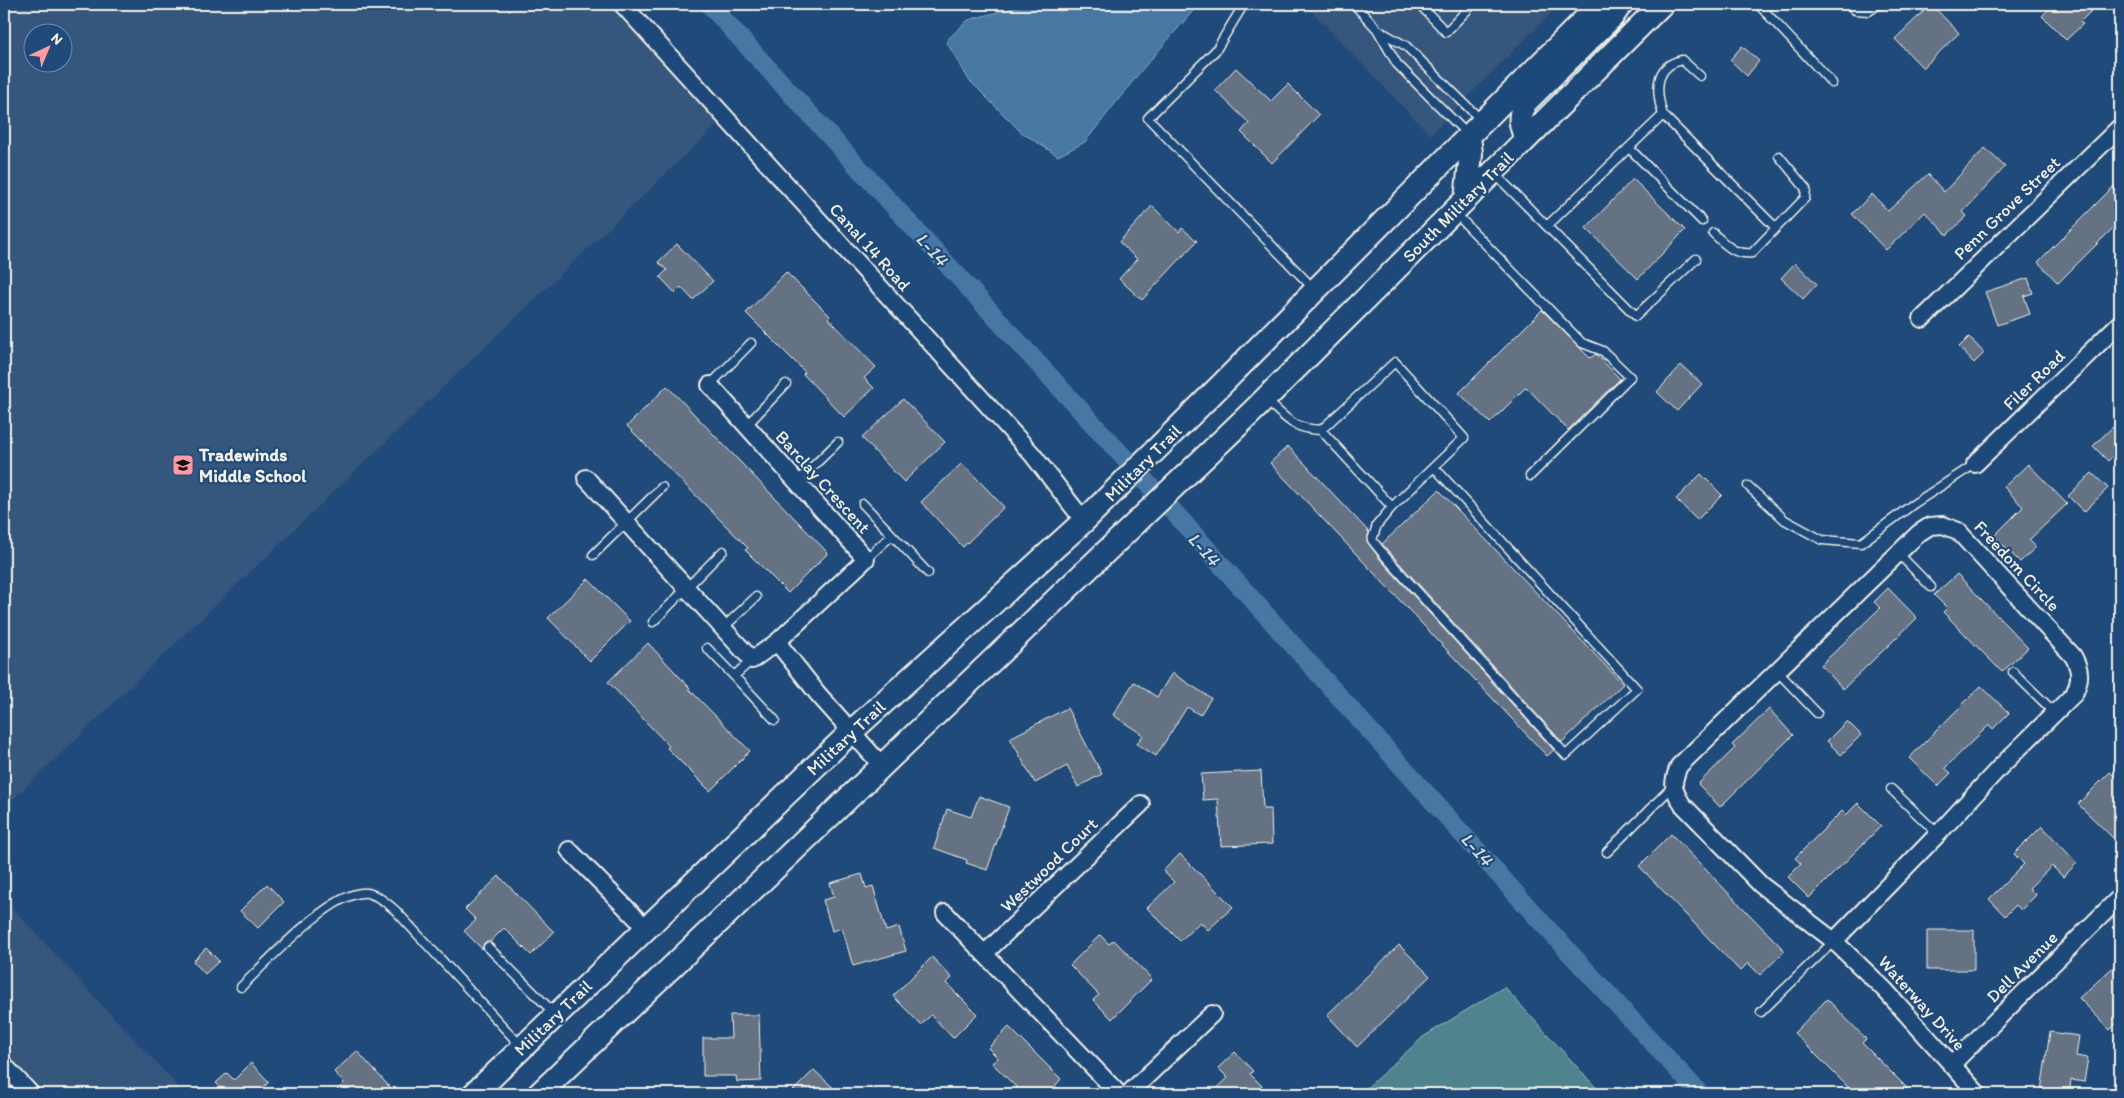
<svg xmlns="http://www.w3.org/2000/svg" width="2124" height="1098" font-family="Itim,sans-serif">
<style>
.built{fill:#34567d;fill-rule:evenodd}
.green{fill:#50838e;stroke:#a2babb}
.water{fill:#4678a3;stroke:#8ca8bf}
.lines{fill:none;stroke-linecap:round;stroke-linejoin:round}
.canal{stroke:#4678a3;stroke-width:19}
.building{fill:#657284;stroke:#f4f1e8}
.lane-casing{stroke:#f4f1e8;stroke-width:11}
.street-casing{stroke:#f4f1e8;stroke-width:20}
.secondary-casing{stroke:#f4f1e8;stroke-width:26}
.lane{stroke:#1f4a7a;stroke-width:8}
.street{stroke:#1f4a7a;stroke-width:16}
.secondary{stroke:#1f4a7a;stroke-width:22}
.labels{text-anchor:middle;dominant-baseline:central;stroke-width:4.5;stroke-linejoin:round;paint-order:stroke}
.street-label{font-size:18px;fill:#f4f1e8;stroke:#1f4a7a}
.poi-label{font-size:18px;font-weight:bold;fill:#f4f1e8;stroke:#1f4a7a;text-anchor:start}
.water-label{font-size:19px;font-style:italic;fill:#dadfde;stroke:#1f4a7a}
</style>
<rect width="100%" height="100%" fill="#1f4a7a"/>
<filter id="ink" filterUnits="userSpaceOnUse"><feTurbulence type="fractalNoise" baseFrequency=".02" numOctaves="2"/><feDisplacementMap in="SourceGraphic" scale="10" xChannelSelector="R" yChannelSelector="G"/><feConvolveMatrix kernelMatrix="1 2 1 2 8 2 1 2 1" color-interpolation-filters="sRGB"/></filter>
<g filter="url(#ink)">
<path class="built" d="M 4,4 L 611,4 L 720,122 L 4,808 ZM 32,32 L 62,32 L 62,62 L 32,62 Z
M 1305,4 L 1560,4 L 1430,135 Z
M 4,899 L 185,1094 L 4,1094 Z"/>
<path class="green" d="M 1504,987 L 1602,1094 L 1360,1094 L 1423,1037 Z"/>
<path class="water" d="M 1028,4 L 1199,4 L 1140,72 L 1085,142 L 1058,156 L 1021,132 L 969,80 L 946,41 L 968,20 Z"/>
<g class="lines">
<path class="canal" d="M 709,4 L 1181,520 L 1534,914 L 1700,1094"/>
</g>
<path class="building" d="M 1931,4 L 1959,33 L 1923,68 L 1895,39 Z
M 2054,4 L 2098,4 L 2080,22 L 2083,24 L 2066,40 L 2042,16 Z
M 1742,46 L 1759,61 L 1747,76 L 1730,60 Z
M 1236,68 L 1271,101 L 1288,84 L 1319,115 L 1272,163 L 1241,132 L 1249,123 L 1215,90 Z
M 1985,148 L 2005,167 L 1963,212 L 1967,216 L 1947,235 L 1925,212 L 1886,250 L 1852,214 L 1872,194 L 1888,211 L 1928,174 L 1944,192 Z
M 1633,179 L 1685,230 L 1638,279 L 1586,228 Z
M 2120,180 L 2120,221 L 2058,283 L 2038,262 Z
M 1152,206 L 1179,232 L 1182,228 L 1197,241 L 1142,300 L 1119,279 L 1137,259 L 1119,242 Z
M 677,244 L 713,281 L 693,300 L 681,287 L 675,293 L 660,277 L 667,270 L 658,262 Z
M 1795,263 L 1817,284 L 1803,299 L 1781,278 Z
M 786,272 L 830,316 L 828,318 L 876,367 L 864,378 L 874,388 L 844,417 L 803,374 L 805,372 L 746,313 Z
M 2028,278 L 2033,293 L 2024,296 L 2030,314 L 1997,325 L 1985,292 Z
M 1542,310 L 1590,358 L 1596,354 L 1620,379 L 1568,430 L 1526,387 L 1490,423 L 1459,393 Z
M 1969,337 L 1984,353 L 1974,363 L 1959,347 Z
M 1681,365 L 1702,384 L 1677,411 L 1657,392 Z
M 667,386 L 828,553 L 788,593 L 745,550 L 748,548 L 627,426 Z
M 903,399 L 945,442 L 904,482 L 862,438 Z
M 2120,420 L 2120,449 L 2108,461 L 2093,446 Z
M 1288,446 L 1369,532 L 1367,541 L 1380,559 L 1554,750 L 1547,756 L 1270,463 Z
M 962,463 L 1004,507 L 963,547 L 921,502 Z
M 2028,464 L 2067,504 L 2029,540 L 2036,547 L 2020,562 L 1994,536 L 2023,507 L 2004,487 Z
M 2092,473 L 2108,488 L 2084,512 L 2068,496 Z
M 1701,474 L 1722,495 L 1697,520 L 1676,499 Z
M 1439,490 L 1623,684 L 1562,742 L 1382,544 Z
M 1957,574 L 2028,648 L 2002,672 L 1943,612 L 1947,608 L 1934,595 Z
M 588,579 L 630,621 L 590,661 L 548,618 Z
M 1888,588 L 1917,618 L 1843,689 L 1821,665 L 1880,608 L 1874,602 Z
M 648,643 L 690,688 L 689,689 L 750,751 L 710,791 L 667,748 L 669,746 L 608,682 Z
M 1172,673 L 1211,698 L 1200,715 L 1187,707 L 1156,756 L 1137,744 L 1143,735 L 1113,715 L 1134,682 L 1157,697 Z
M 1981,686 L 2009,713 L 1993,729 L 1989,725 L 1945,768 L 1951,773 L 1938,786 L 1909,758 Z
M 1067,708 L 1102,774 L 1078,787 L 1067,766 L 1035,783 L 1010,738 Z
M 1769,709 L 1793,735 L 1720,807 L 1698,784 L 1735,748 L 1732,745 Z
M 1847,721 L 1861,735 L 1841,755 L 1827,741 Z
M 1261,771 L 1263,809 L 1271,809 L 1272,844 L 1221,846 L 1218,799 L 1203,800 L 1201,774 Z
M 2110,772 L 2120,782 L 2120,831 L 2113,838 L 2078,804 Z
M 979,796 L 1009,807 L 987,870 L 966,863 L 967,860 L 934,848 L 947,809 L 971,817 Z
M 1858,803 L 1881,826 L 1809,898 L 1788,877 L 1801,864 L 1795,858 L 1842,811 L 1846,815 Z
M 2042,826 L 2077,863 L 2063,877 L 2052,866 L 2029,888 L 2036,895 L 2021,910 L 2016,905 L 2005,916 L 1989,899 L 2024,864 L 2014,854 Z
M 1671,834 L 1785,951 L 1760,975 L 1748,963 L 1740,971 L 1639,866 Z
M 1180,854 L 1233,907 L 1208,930 L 1200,922 L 1180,941 L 1147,908 L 1174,882 L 1163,871 Z
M 862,874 L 866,888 L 873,886 L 886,931 L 899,927 L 906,951 L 853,966 L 842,928 L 832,931 L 823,900 L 834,897 L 830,883 Z
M 499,876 L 554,932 L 531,955 L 504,928 L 490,942 L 484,943 L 482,949 L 464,931 L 476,920 L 465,909 Z
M 267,884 L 284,902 L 258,928 L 240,911 Z
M 1927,930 L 1974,930 L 1974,970 L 1927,970 Z
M 1100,935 L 1109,944 L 1114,940 L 1152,979 L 1112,1019 L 1093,1000 L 1099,995 L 1070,965 Z
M 1399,945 L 1430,976 L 1357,1047 L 1327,1015 Z
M 206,948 L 219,961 L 205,974 L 193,961 Z
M 932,957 L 952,978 L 946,983 L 977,1014 L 953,1038 L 931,1015 L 921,1025 L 893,996 Z
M 2120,961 L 2120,1020 L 2110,1030 L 2079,998 Z
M 1827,999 L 1866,1039 L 1862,1043 L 1913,1094 L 1855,1094 L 1794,1033 Z
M 730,1015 L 759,1015 L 761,1081 L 737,1082 L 736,1076 L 703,1076 L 703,1038 L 731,1038 Z
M 1009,1027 L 1061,1079 L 1055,1086 L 1063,1094 L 1023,1094 L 992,1063 L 998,1058 L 988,1048 Z
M 2050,1032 L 2079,1036 L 2076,1056 L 2088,1058 L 2084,1082 L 2071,1080 L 2069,1094 L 2041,1090 Z
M 357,1051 L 396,1094 L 333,1094 L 344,1083 L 334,1072 Z
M 1235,1052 L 1253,1071 L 1250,1074 L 1270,1094 L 1211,1094 L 1228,1078 L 1218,1068 Z
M 251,1063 L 269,1082 L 256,1094 L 219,1094 L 223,1090 L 216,1083 L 227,1073 L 234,1080 Z
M 814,1070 L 840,1094 L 790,1094 Z"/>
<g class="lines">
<g class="lane-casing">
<path id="lane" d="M 1244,4 L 1216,50 L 1148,118 L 1314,289
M 1354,4 L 1377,29 L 1397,64 L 1467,134
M 1419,4 L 1446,32 L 1473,4
M 1758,4 L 1832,83
M 1849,4 L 1855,10 L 1869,11 L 1879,4
M 1378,30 L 1406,46 L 1482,121
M 1663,115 C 1656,93 1653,66 1682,60 L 1700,76
M 1629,148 L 1702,221
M 1494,173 L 1636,316 L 1696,259
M 1455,213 L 1582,343 L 1603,351 L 1630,377 L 1530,476
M 1547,226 L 1663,115 L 1776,228
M 1713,233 C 1726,245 1734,255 1752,253 L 1805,198 L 1806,189 L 1779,156
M 710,385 L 751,343
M 1267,401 C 1287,419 1293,429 1321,430 L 1395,362 L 1464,438 L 1392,507 L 1377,525 L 1372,540 L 1384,555 L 1566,755 L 1637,689 L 1435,468
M 746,426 L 786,384
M 1321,430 L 1392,507
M 797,482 L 838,442
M 1748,486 L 1785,520 L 1822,540 L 1861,543 L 1912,505 L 1975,464
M 863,504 L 928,573
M 1898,553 L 1931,587
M 593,555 L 662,487
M 866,559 L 892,535
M 653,622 L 723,551
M 723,628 L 756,597
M 707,648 L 734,676
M 752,660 L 734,676 L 775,720
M 1777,671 L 1817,713
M 2013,672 L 2055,713
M 1891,789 L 1938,834
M 1607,852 L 1674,785
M 488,947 L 555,1014
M 241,987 C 265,964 333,889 367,893 C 378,895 388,904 396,911 L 521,1046
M 1761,1012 L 1834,941"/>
</g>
<g class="street-casing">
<path id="street" d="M 622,4 L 1032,454 L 1084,521
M 1922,319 L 2120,127
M 1975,464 L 2120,323
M 586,478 L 752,660 L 777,642 L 866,559 L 710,385
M 1943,525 L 1958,531 L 2073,656 C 2081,670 2081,679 2074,694 L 2000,767 L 1938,834 L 1834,941 L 1761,885 L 1682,804 C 1672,788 1672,783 1679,766 L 1919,533 L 1930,526 Z
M 777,642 L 818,694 L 883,767
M 569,850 L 646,928
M 945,913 L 1119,1094
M 1834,941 L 1885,990 L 1978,1094
M 984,954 L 1141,804
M 4,1065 L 31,1094
M 1951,1065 L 2120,897
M 1128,1094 L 1212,1014"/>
</g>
<g class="secondary-casing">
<path id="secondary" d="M 1526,139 C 1520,125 1518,116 1525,103 L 1612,17 L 1621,4
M 1466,199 L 1471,154 L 1469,136
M 474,1094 L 851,732 L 1084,521 L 1221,385 L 1600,4
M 539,1094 L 1254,410 L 1662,4"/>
</g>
<use href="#lane" class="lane"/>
<use href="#street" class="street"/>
<use href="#secondary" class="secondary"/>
</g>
</g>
<defs>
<g id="school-square" transform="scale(1.125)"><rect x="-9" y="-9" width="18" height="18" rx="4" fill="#ff9aa2" stroke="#1f4a7a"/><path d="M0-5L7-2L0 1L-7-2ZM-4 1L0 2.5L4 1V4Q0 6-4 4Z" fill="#111"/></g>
</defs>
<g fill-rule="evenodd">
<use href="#school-square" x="183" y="465"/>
</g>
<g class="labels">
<g class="street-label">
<text transform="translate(1458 207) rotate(-45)">South Military Trail</text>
<text transform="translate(2007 208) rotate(-44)">Penn Grove Street</text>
<text transform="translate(870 247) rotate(48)">Canal 14 Road</text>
<text transform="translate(2034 380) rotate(-44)">Filer Road</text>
<text transform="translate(1143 463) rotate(-45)">Military Trail</text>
<text transform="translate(823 482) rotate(48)">Barclay Crescent</text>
<text transform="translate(2017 566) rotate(47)">Freedom Circle</text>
<text transform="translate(846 738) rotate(-43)">Military Trail</text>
<text transform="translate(1049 865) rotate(-44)">Westwood Court</text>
<text transform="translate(2022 967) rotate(-45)">Dell Avenue</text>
<text transform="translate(1922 1003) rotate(48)">Waterway Drive</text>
<text transform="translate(553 1018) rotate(-44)">Military Trail</text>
</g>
<g class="poi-label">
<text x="199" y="455">Tradewinds<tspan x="199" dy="21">Middle School</tspan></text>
</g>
<g class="water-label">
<text transform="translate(932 249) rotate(48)">L-14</text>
<text transform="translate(1204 549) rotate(48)">L-14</text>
<text transform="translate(1477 849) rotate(48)">L-14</text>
</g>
</g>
<rect width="2124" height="1098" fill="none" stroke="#1f4a7a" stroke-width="20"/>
<rect x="10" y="10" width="2104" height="1078" fill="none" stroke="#f4f1e8" stroke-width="2" filter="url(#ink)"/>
<g transform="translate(48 48) rotate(44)"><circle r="24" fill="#1f4a7a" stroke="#748da6"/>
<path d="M0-4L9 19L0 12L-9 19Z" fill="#ff9aa2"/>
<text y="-8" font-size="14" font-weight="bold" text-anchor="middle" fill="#f4f1e8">N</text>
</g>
</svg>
